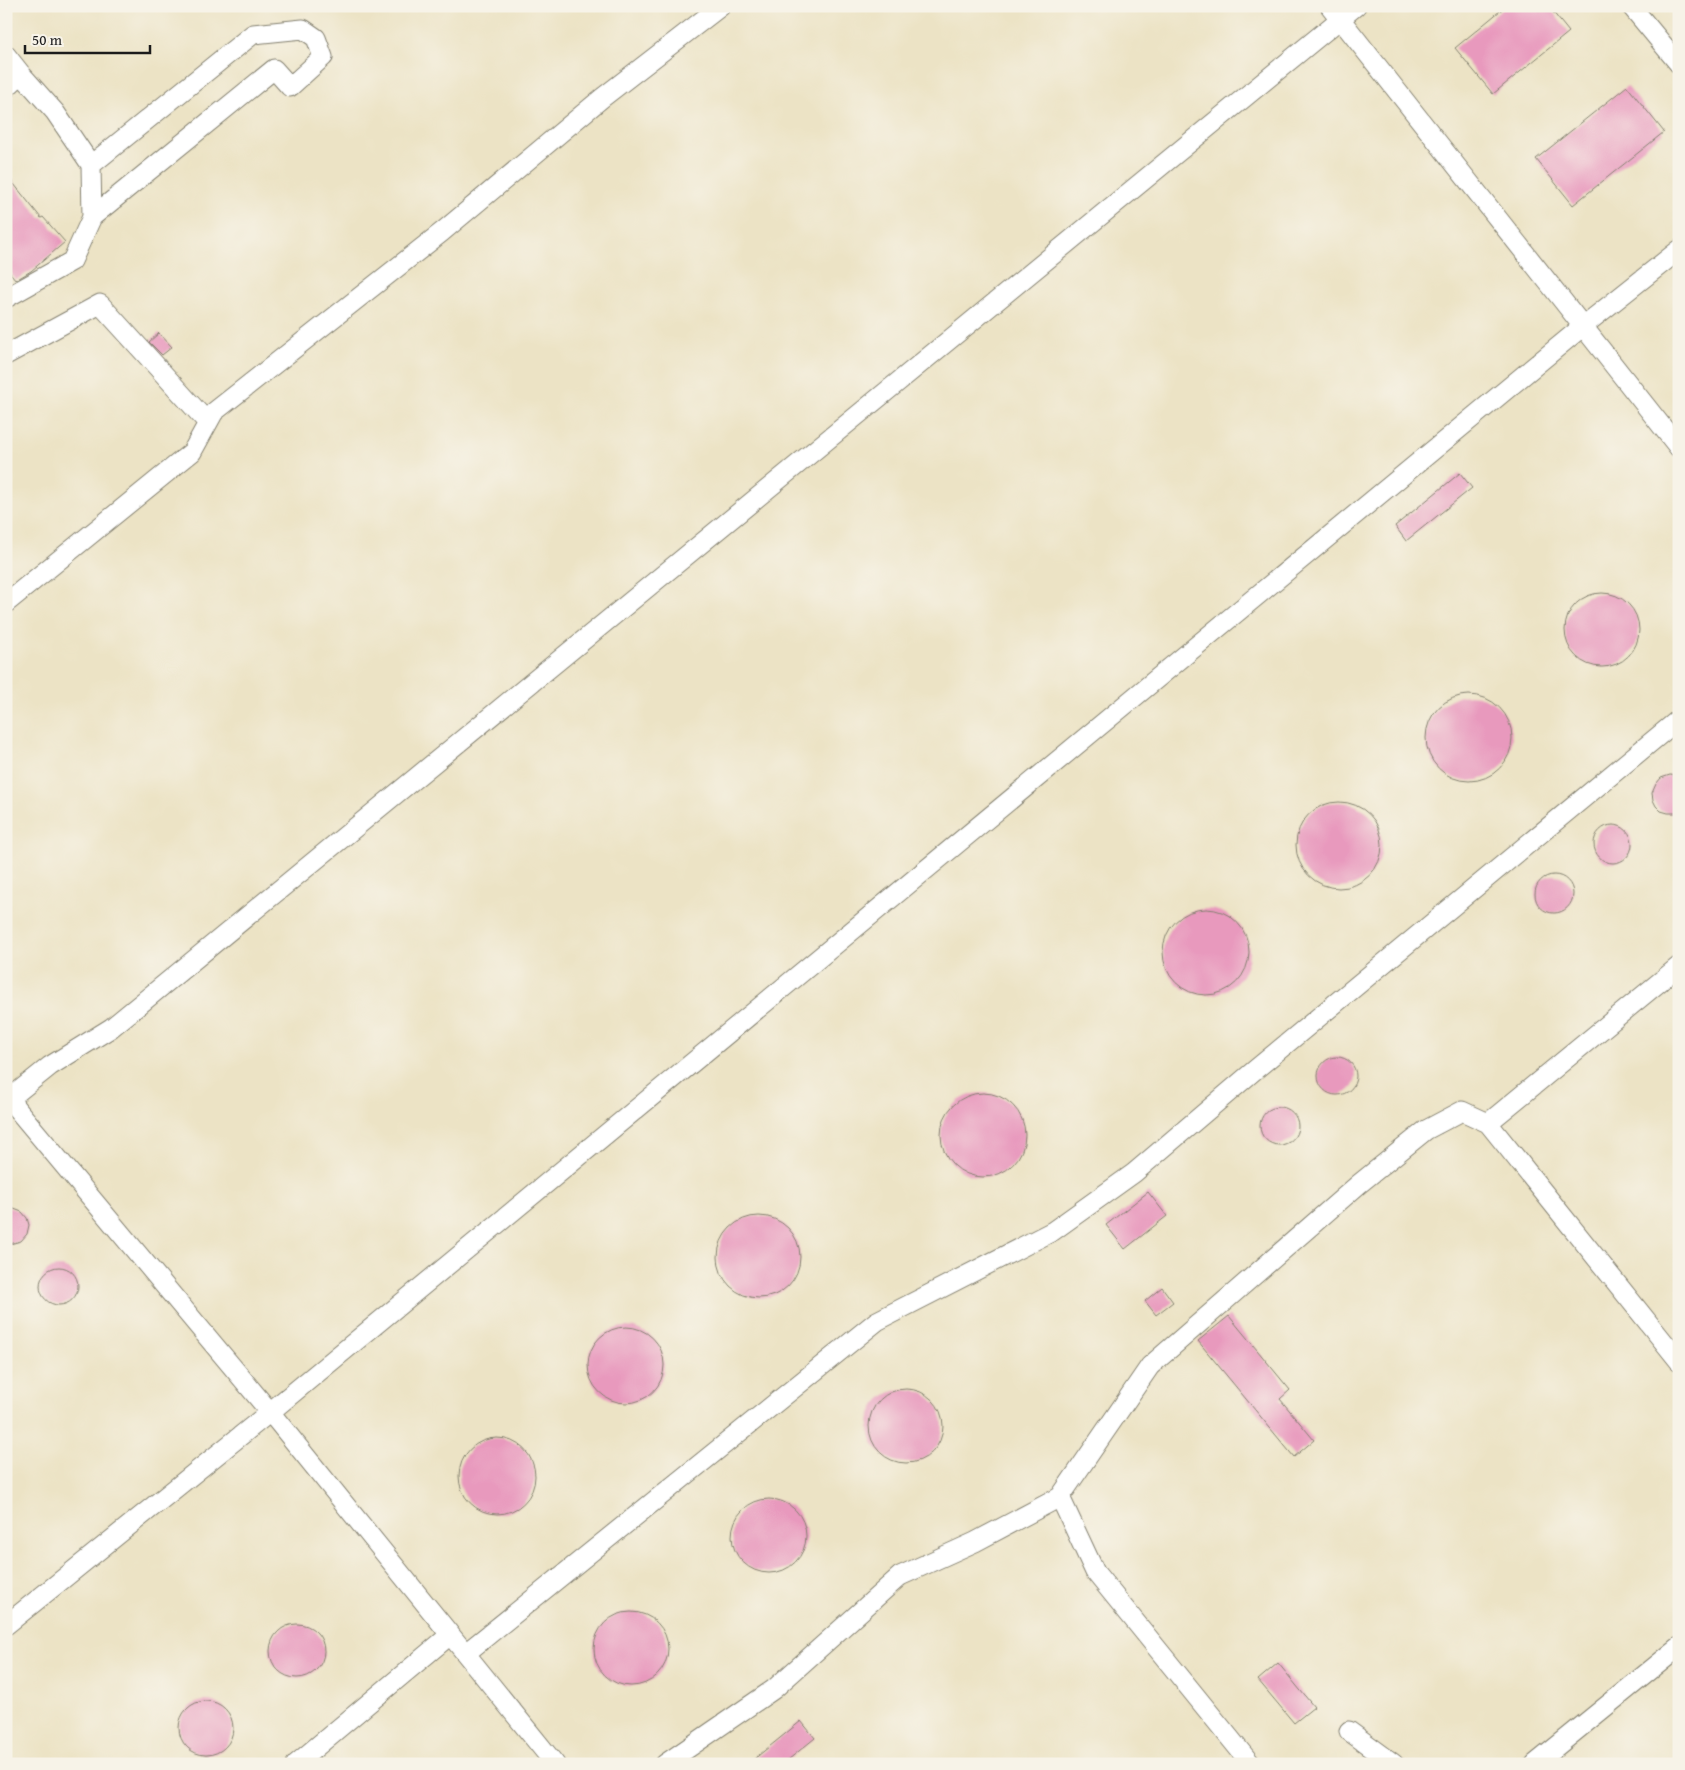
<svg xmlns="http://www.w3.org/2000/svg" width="1685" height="1770" font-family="'Gentium Book Plus',serif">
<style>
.building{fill:#e899bd}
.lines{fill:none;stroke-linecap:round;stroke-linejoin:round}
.minor-casing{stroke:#848070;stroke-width:21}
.minor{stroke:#fff;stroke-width:19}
</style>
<rect width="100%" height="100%" fill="#f7f3e8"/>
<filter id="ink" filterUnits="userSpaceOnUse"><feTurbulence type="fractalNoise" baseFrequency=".02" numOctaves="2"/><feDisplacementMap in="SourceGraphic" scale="10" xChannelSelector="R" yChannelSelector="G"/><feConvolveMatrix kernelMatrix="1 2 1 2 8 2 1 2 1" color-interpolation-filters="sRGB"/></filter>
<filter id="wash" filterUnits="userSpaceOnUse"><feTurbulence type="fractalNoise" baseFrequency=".0096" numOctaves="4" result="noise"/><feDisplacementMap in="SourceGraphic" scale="20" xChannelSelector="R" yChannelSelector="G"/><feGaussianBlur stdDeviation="1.12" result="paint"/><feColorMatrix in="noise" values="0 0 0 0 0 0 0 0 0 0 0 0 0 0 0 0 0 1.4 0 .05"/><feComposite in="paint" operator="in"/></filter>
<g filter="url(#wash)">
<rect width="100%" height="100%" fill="#ece3c5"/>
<g id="blocks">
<path class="building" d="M 1506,6 L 1548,6 L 1569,32 L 1493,94 L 1455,48 Z
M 1627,86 L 1664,132 L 1573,205 L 1536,159 Z
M 6,174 L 41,218 L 43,217 L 65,242 L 31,271 L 16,280 L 6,268 Z
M 159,333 L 172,347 L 162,355 L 149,342 Z
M 1460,473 L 1472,488 L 1406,541 L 1395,526 Z
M1565 630a37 37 0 1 1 74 0a37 37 0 1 1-74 0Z
M1426 738a43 43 0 1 1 86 0a43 43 0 1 1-86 0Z
M 1670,775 L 1679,776 L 1679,813 L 1668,813 L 1661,811 L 1656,806 L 1653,800 L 1652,793 L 1656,784 L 1661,778 Z
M1296 845a43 43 0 1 1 86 0a43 43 0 1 1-86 0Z
M1594 844a19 19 0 1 1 38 0a19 19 0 1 1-38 0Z
M1535 894a19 19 0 1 1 38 0a19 19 0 1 1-38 0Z
M1163 952a43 43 0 1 1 86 0a43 43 0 1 1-86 0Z
M1318 1076a19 19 0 1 1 38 0a19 19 0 1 1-38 0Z
M941 1135a42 42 0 1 1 84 0a42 42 0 1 1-84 0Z
M1260 1126a19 19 0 1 1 38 0a19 19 0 1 1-38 0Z
M 1148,1192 L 1167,1216 L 1125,1249 L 1106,1225 Z
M 6,1206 L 22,1212 L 27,1218 L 29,1225 L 27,1234 L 21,1241 L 6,1245 Z
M718 1257a41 41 0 1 1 82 0a41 41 0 1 1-82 0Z
M40 1286a19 19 0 1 1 38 0a19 19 0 1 1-38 0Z
M 1162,1287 L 1173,1302 L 1156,1315 L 1145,1301 Z
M 1229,1316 L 1290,1390 L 1280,1399 L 1314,1440 L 1294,1457 L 1198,1341 Z
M588 1365a38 38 0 1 1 76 0a38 38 0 1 1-76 0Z
M869 1426a37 37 0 1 1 74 0a37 37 0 1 1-74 0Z
M459 1476a38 38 0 1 1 76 0a38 38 0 1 1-76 0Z
M732 1536a37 37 0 1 1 74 0a37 37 0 1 1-74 0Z
M594 1649a37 37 0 1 1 74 0a37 37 0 1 1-74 0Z
M270 1651a27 27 0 1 1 54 0a27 27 0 1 1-54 0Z
M 1278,1663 L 1314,1707 L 1294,1723 L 1258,1680 Z
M179 1728a27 27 0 1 1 54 0a27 27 0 1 1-54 0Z
M 801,1721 L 815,1738 L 783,1764 L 748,1764 Z"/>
</g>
</g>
<g filter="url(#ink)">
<use href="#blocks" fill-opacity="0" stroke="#848070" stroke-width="1"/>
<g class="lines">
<g class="minor-casing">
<path id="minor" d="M 1330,6 L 1679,448
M 1631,6 L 1679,64
M 6,55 L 21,74 L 6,88
M 91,165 L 253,34 L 303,29 L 316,38 L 323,57 L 290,87 L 274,69 L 92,217
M 6,298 L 72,261 L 92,217 L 91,165 L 55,112 L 21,74
M 6,355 L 100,304 L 208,423
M 6,603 L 192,452 L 214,412 L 442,232 L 602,98 L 721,6
M 6,1096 L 270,1412 L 555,1764
M 9,1099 L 50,1066 L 111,1028 L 1356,6
M 1488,1123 L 1679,966
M 1060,1497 L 1095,1572 L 1251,1764
M 6,1625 L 270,1412 L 1582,327 L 1679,250
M 466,1653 L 877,1321 L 1053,1231 L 1134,1173 L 1256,1069 L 1679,719
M 1349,1731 L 1394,1764
M 296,1764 L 450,1635
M 665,1764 L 774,1689 L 900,1576 L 975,1542 L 1060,1497 L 1150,1366 L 1359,1184 L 1426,1130 L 1462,1111 L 1488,1123 L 1679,1361
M 1535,1764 L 1679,1647"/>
</g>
<use href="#minor" class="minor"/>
</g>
</g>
<rect width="1685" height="1770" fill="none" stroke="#f7f3e8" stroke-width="25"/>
<path d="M25 45v8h125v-8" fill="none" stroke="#1c1c1c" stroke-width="2.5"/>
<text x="32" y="45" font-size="15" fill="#1c1c1c" stroke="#f7f3e8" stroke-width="4" paint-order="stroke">50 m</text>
</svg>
